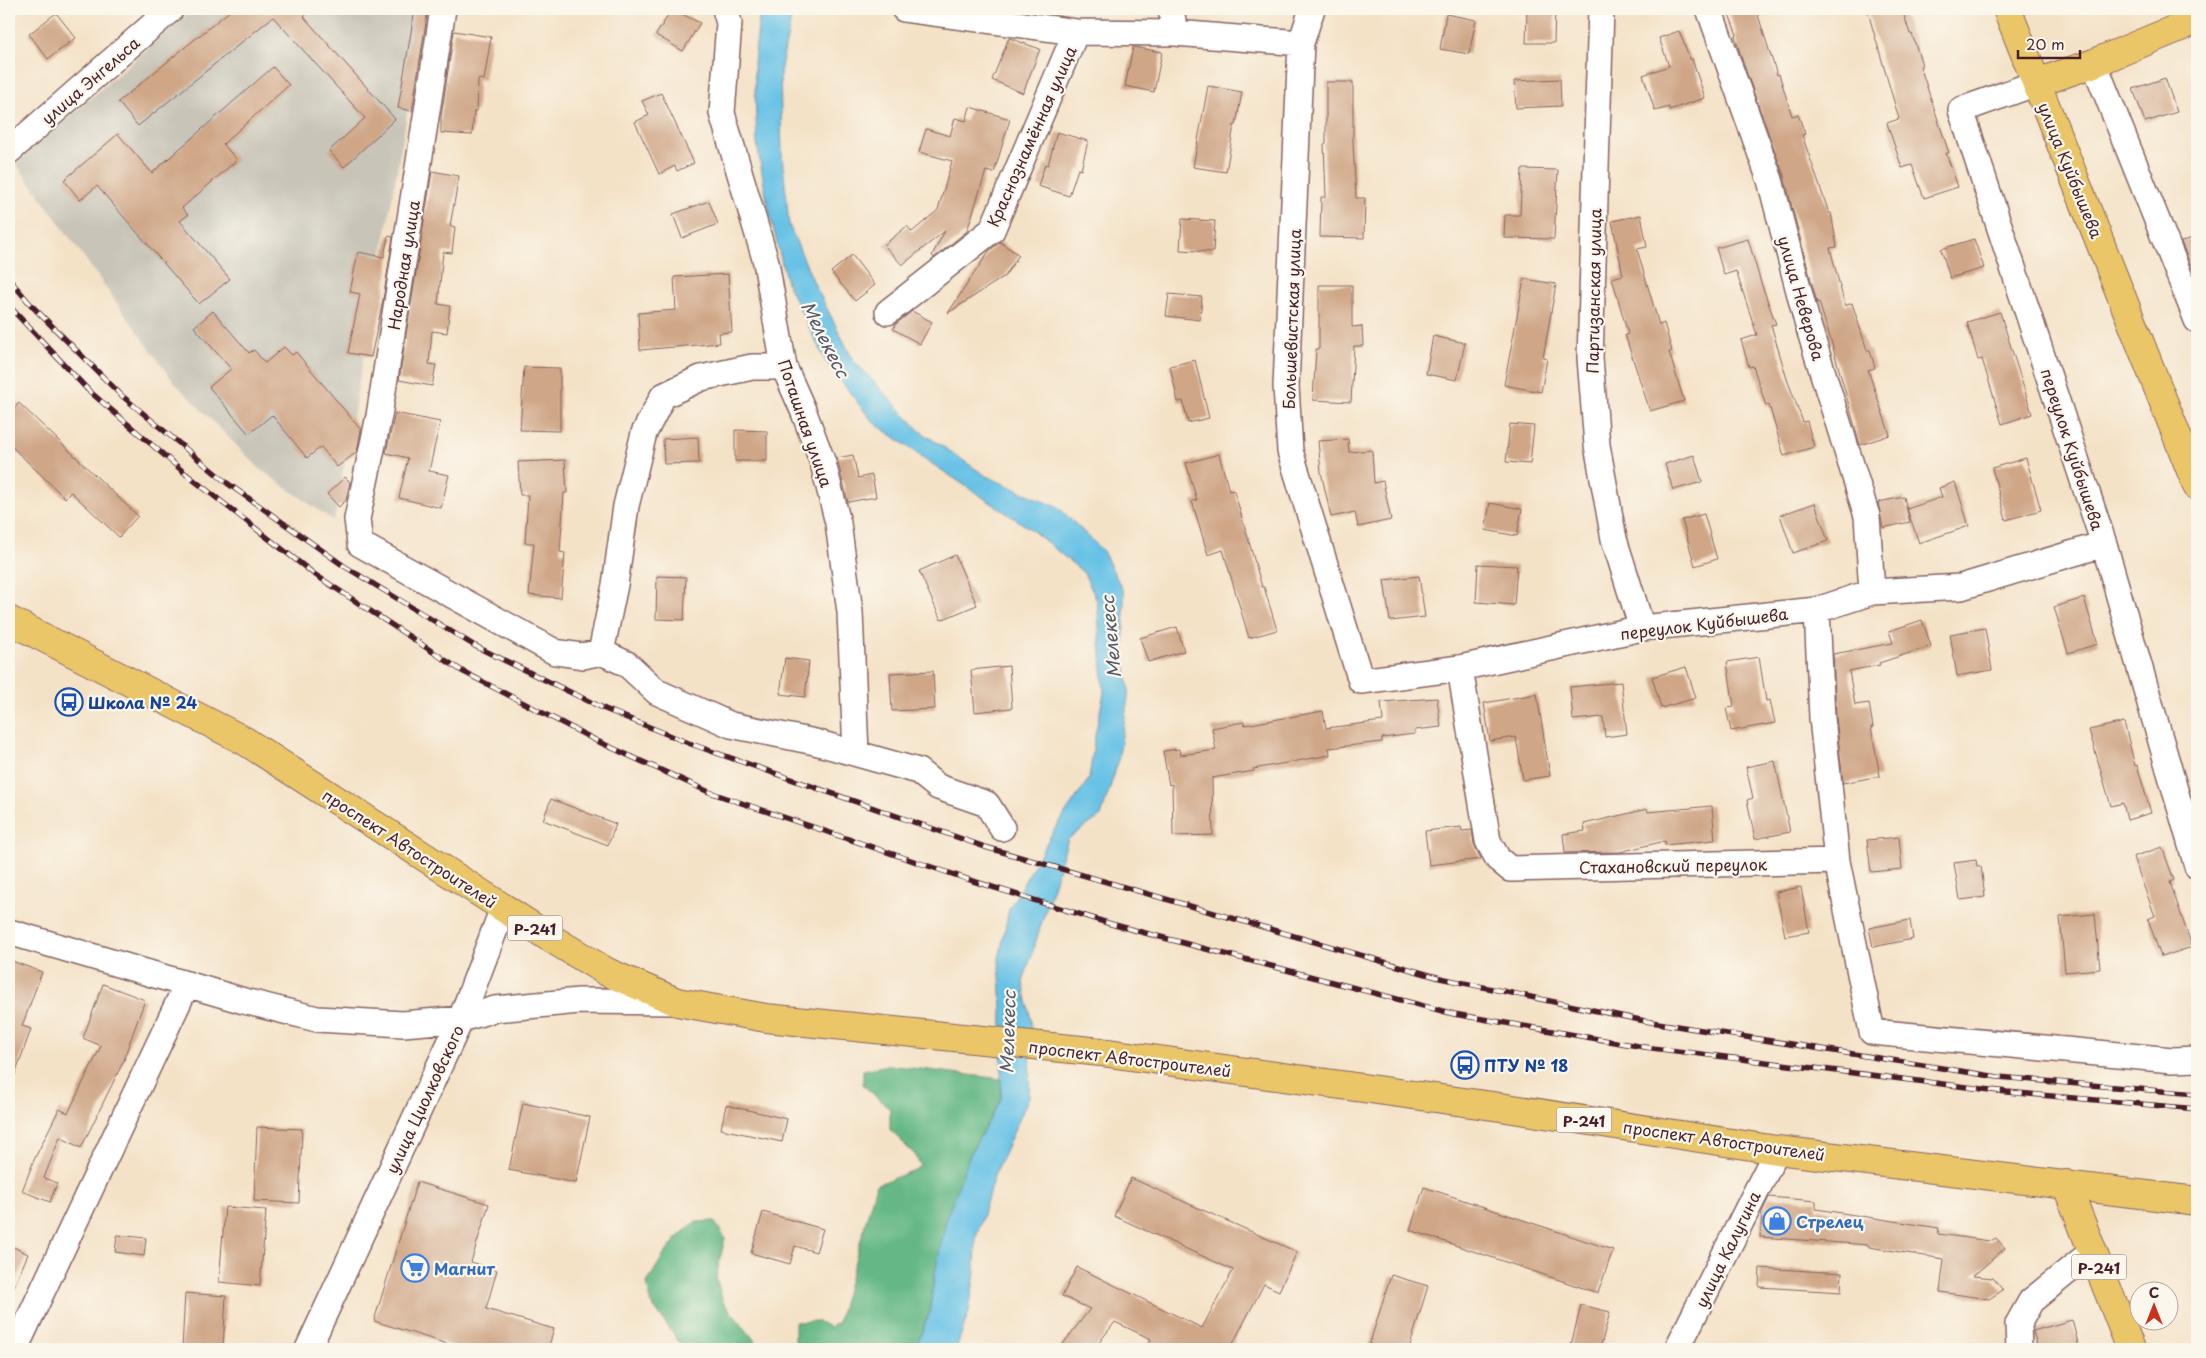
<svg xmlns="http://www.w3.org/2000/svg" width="2206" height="1358" font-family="'Playpen Sans',sans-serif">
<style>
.industrial{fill:#c8c4b8}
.forest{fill:#65b885;stroke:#586c58}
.water{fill:#68c2e6;stroke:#597088}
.building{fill:#cfa686}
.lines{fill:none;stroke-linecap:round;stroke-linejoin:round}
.minor-casing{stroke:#866362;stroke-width:28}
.major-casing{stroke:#866362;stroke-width:30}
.highway-casing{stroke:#866362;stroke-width:30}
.minor{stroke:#fff;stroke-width:25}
.major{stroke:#eac669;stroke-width:28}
.highway{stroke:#eac669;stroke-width:28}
.rail-casing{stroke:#4a1f2b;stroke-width:5.5}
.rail{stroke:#fbf7ec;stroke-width:4;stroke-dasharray:11;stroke-linecap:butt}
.labels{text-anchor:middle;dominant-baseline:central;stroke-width:4.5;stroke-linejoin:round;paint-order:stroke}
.shield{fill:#fbf7ec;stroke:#7f6065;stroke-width:1}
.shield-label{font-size:15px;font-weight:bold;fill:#4a1f2b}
.street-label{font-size:16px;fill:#4a1f2b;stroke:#fbf7ec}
.transit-label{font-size:16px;font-weight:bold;fill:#164399;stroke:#fbf7ec;text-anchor:start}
.shop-label{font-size:16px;font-weight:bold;fill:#366cbe;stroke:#fbf7ec;text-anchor:start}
.water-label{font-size:18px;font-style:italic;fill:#54586c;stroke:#fbf7ec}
</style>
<rect width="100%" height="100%" fill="#fbf7ec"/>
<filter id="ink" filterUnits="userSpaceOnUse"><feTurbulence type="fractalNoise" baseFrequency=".02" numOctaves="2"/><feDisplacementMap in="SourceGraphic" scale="10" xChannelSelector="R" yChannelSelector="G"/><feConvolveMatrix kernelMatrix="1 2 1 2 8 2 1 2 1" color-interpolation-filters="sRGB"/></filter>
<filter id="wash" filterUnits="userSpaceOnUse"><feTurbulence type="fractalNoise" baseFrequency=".0096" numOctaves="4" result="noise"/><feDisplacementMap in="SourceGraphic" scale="20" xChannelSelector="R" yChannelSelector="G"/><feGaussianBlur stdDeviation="1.12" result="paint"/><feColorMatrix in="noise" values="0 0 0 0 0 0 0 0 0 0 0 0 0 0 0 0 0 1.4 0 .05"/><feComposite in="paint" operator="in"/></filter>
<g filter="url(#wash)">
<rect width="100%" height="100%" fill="#f4e2c7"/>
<path class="industrial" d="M 193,9 L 426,9 L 334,521 L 260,469 L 174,382 L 16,163 Z"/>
<path class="forest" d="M 888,1065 L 1001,1079 L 1001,1099 L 970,1155 L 935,1273 L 929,1314 L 915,1349 L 798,1349 L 795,1340 L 795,1322 L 817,1321 L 830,1327 L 838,1322 L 876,1185 L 915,1170 L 920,1165 L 916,1156 L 890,1130 L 890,1109 L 863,1085 L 863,1070 Z
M 714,1221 L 725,1238 L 716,1277 L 723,1302 L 762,1349 L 684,1349 L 651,1303 L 647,1283 L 663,1256 L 680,1235 L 695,1222 Z"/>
<path class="water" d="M 760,9 L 793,9 L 780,72 L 782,154 L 789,225 L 814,283 L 853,360 L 920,431 L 986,476 L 1059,508 L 1103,551 L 1124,593 L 1124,651 L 1129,691 L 1118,762 L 1101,816 L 1068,839 L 1023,982 L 1031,1020 L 1029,1097 L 994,1176 L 976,1238 L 975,1272 L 969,1311 L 956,1349 L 915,1349 L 929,1314 L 935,1273 L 947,1216 L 970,1155 L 1001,1099 L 1002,1008 L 999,959 L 1009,909 L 1054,830 L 1089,779 L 1095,735 L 1104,693 L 1097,601 L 1084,573 L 1032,530 L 928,461 L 873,422 L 826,362 L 787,283 L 768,207 L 757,144 L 754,63 Z"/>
<g id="blocks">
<path class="building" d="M 232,9 L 312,9 L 304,17 L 395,119 L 344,167 L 329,151 L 365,118 L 273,17 L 138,126 L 118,102 Z
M 415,9 L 428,9 L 412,111 L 398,108 Z
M 672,9 L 700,23 L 683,51 L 656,35 Z
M 1527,9 L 1555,9 L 1554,43 L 1526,43 Z
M 1727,9 L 1756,9 L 1777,75 L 1779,74 L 1792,116 L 1798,114 L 1805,134 L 1802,135 L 1829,213 L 1831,213 L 1837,247 L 1830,248 L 1845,306 L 1852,303 L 1867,350 L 1870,350 L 1875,368 L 1868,370 L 1890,435 L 1860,445 L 1832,344 L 1819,302 L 1817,303 L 1784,176 L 1742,60 L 1735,36 L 1737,35 Z
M 1867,9 L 1902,9 L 1910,34 L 1912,34 L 1922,65 L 1920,66 L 1949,153 L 1946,153 L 1958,187 L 1924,198 L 1912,165 L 1902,168 L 1887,123 L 1899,119 Z
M 56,13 L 76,38 L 48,59 L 29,34 Z
M 1446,14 L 1476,20 L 1469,54 L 1440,49 Z
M 454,31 L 491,37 L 484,80 L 478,79 L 477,111 L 474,111 L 472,135 L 441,133 L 441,117 Z
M 1679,31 L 1690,59 L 1692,59 L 1705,98 L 1669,110 L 1669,107 L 1655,111 L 1643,75 L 1669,66 L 1659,38 Z
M 1009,38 L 1040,49 L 1023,93 L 992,80 Z
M 1133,47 L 1162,52 L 1154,92 L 1125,86 Z
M 273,67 L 289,85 L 223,144 L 237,160 L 182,208 L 188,215 L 180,221 L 230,279 L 199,304 L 97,186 L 80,200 L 64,180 L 118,134 L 152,173 Z
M 2165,78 L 2177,112 L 2145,122 L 2133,89 Z
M 1560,79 L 1561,106 L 1516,108 L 1514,81 Z
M 1326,82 L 1353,82 L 1353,143 L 1356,198 L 1365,198 L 1364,238 L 1320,237 L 1321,197 L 1326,197 L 1324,144 L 1326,143 Z
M 1208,86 L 1242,92 L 1236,125 L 1234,125 L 1226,172 L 1193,167 Z
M 661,93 L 694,163 L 677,171 L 675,166 L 659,174 L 635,122 L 649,115 L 642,101 Z
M 970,107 L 1010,119 L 994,173 L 986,171 L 967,231 L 934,258 L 932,255 L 945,231 L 902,265 L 884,245 L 907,226 L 912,232 L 938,210 L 952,161 L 919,152 L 926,129 L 950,136 L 955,118 L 966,121 Z
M 1057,132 L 1088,141 L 1081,170 L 1078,169 L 1069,196 L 1038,186 L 1045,164 L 1048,165 Z
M 1522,169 L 1558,170 L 1554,239 L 1504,238 L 1505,215 L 1520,215 Z
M 432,171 L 459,176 L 450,226 L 455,227 L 452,253 L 443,252 L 438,304 L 450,306 L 447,333 L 432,331 L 429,364 L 436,365 L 432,386 L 399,380 Z
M 709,201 L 718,224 L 682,238 L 673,214 Z
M 1641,215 L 1647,247 L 1637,249 L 1659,325 L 1664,323 L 1672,351 L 1669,352 L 1684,401 L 1650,411 L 1625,335 L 1628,334 L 1612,278 L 1623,275 L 1612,221 Z
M 1182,219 L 1215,221 L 1213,252 L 1180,250 Z
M 388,236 L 393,237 L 383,300 L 371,357 L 348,353 L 360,294 L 350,292 L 358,252 L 384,257 Z
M 2197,236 L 2197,266 L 2192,268 L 2181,242 Z
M 1748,239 L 1761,283 L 1776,324 L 1771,325 L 1787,379 L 1803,422 L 1807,421 L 1814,447 L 1784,456 L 1769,405 L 1766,406 L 1753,366 L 1749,367 L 1741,340 L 1757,335 L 1736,271 L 1724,275 L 1716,248 Z
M 1974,239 L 1984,268 L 1950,278 L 1941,249 Z
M 1000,242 L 1019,255 L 1005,276 L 948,313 L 989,251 Z
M 852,255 L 875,285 L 855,301 L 831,272 Z
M 728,274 L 732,332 L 719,333 L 720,343 L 640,350 L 638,313 L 676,310 L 674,277 Z
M 1524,279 L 1556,284 L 1543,358 L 1547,359 L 1541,392 L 1504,385 Z
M 1319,285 L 1352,285 L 1352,327 L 1362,326 L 1363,346 L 1354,346 L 1351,402 L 1313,400 L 1316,349 L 1319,349 Z
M 1169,294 L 1202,297 L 1200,320 L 1166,316 Z
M 213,311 L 249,353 L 254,350 L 265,363 L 284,347 L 292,355 L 296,352 L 361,430 L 357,452 L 337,467 L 321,447 L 307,458 L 272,415 L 249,434 L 209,387 L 231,369 L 194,327 Z
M 912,311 L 932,322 L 920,344 L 893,329 L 896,324 Z
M 2000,312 L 2032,414 L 2002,424 L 1982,359 L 1978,360 L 1967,322 Z
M 1433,336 L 1465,343 L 1457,380 L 1426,374 Z
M 1195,360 L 1209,418 L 1188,423 L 1183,401 L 1178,402 L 1170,366 Z
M 524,367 L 560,368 L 560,431 L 520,430 Z
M 19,403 L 138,516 L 119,537 L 71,492 L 65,498 L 9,444 L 9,414 Z
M 395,413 L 440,422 L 429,471 L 449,475 L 441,508 L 399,498 L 408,458 L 386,453 Z
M 1510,424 L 1534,426 L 1530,464 L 1506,462 Z
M 735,430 L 767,431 L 767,461 L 735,461 Z
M 698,437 L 699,463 L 664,464 L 663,439 Z
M 1348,439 L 1349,452 L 1372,450 L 1374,483 L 1383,481 L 1391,520 L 1358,527 L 1355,512 L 1331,517 L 1321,472 L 1318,441 Z
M 1219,454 L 1229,491 L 1234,490 L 1262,587 L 1264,587 L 1277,630 L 1249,638 L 1223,550 L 1208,555 L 1192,501 L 1197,500 L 1186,463 Z
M 853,455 L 858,478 L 872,475 L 876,497 L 848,502 L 837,458 Z
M 1694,455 L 1702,482 L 1673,490 L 1665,464 Z
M 2026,458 L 2041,510 L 2006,520 L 1992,468 Z
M 565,460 L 567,493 L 564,493 L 560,552 L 565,553 L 561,598 L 529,595 L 534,543 L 525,543 L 528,495 L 520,495 L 518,462 Z
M 345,477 L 350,482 L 346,500 L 339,507 L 327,494 Z
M 1955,482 L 1969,526 L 1919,543 L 1907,509 L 1942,497 L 1939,488 Z
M 1904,497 L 1910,522 L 1883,528 L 1878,502 Z
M 1490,503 L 1522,509 L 1517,536 L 1485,530 Z
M 1815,503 L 1828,541 L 1793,553 L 1780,515 Z
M 1704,514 L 1717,559 L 1695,566 L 1682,520 Z
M 955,555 L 977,605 L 941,620 L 919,571 Z
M 1478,564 L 1517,566 L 1514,605 L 1476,602 Z
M 657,576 L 686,577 L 684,620 L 656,619 Z
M 1419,576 L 1425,617 L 1390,621 L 1384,580 Z
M 2084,598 L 2098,644 L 2068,653 L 2054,607 Z
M 1922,620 L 1931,646 L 1879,663 L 1880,665 L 1849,671 L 1855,705 L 1869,703 L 1873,727 L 1871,727 L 1880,776 L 1843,783 L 1836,717 L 1833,654 L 1893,643 L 1889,631 Z
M 1177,627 L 1184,651 L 1148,662 L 1140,638 Z
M 1985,628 L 1992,670 L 1957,676 L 1950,634 Z
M 1759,657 L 1766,701 L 1770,700 L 1775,723 L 1731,731 L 1726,708 L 1734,707 L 1727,662 Z
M 785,658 L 809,661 L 805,697 L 780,694 Z
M 1009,666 L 1012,708 L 975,712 L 971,670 Z
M 1686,667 L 1696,698 L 1661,708 L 1652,677 Z
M 933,671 L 935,709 L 892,711 L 890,673 Z
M 1621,682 L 1627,734 L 1605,737 L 1603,717 L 1573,720 L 1570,687 Z
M 1537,694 L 1550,776 L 1523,780 L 1516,737 L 1490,741 L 1484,703 Z
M 1437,698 L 1441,727 L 1415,730 L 1415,734 L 1382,738 L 1382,742 L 1329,748 L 1330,755 L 1253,769 L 1254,771 L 1212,778 L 1213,835 L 1173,836 L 1172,784 L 1169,785 L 1163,751 L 1179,749 L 1180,755 L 1216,750 L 1212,728 L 1244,722 L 1245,725 L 1323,711 L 1326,728 L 1383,721 L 1381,702 Z
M 2124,722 L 2135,766 L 2137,765 L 2151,813 L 2127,820 L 2123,803 L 2111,806 L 2089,730 Z
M 1775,761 L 1790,832 L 1755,839 L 1747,800 L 1753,798 L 1746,767 Z
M 551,799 L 616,824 L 608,845 L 543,820 Z
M 1712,806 L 1715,840 L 1665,845 L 1665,841 L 1620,852 L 1565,853 L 1563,834 L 1585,831 L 1584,824 L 1647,809 L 1648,812 Z
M 1461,827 L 1462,831 L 1472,830 L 1474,844 L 1481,859 L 1429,865 L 1425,831 Z
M 1899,837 L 1902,869 L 1871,872 L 1867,840 Z
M 2162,847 L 2174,880 L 2170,882 L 2192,947 L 2161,957 L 2148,919 L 2155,916 L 2133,857 Z
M 1976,860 L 1977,866 L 1981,866 L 1985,897 L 1960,900 L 1954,863 Z
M 1801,887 L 1809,932 L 1785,936 L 1776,892 Z
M 2095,914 L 2100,969 L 2065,972 L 2060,917 Z
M 1910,920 L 1913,939 L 1873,947 L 1869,928 Z
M 9,960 L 42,972 L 22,1026 L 31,1029 L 11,1086 L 9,1086 Z
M 103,984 L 145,1000 L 124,1058 L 125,1058 L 81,1148 L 60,1137 L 44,1178 L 57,1183 L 50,1202 L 22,1191 L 34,1160 L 59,1109 L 68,1113 L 101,1046 L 83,1038 Z
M 523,1103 L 590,1117 L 576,1183 L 509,1170 Z
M 726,1105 L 787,1119 L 782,1142 L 721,1129 Z
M 257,1127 L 302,1129 L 299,1203 L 254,1201 Z
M 1131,1178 L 1297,1252 L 1279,1291 L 1264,1284 L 1230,1349 L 1146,1349 L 1151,1339 L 1115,1322 L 1094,1349 L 1059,1349 L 1090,1309 L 1062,1296 L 1077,1267 L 1202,1328 L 1233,1270 L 1114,1216 Z
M 417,1182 L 489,1204 L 471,1262 L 497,1270 L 486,1309 L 554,1329 L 548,1349 L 453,1349 L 454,1346 L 374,1321 Z
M 1424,1187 L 1613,1250 L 1598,1293 L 1410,1230 Z
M 1769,1197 L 1816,1201 L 1816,1209 L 1939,1228 L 1938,1234 L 1990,1241 L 1996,1238 L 2005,1248 L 1973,1276 L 1993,1278 L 2003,1290 L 1989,1299 L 1940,1292 L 1944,1259 L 1869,1247 L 1869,1245 L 1760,1237 L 1762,1212 Z
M 225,1207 L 266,1210 L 260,1286 L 219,1282 Z
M 763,1212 L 823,1229 L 816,1252 L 795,1246 L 790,1264 L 751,1253 Z
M 117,1235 L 146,1238 L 144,1256 L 115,1252 Z
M 9,1245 L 28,1254 L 9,1298 Z
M 1760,1268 L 1842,1273 L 1841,1292 L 1759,1287 Z
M 1391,1275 L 1428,1286 L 1409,1349 L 1368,1349 Z
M 185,1293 L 226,1296 L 223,1349 L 182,1349 Z
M 1581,1305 L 1610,1312 L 1600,1349 L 1570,1349 Z
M 2072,1320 L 2079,1347 L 2071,1349 L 2038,1349 L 2033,1331 Z"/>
</g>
</g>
<g filter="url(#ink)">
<use href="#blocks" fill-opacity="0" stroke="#866362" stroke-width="1"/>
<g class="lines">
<g class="minor-casing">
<path id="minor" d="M 443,9 L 379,416 L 357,519 L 360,544 L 555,652 L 583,656 L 601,652 L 627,664 L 657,692 L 731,725 L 815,742 L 918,771 L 938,787 L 987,804 L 1002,828
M 725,9 L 729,23 L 722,113 L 766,262 L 784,367 L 803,410 L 823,463 L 838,523 L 850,612 L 856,753
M 904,9 L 1076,32 L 1175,33 L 1301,43
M 1171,9 L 1175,33
M 1312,9 L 1301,43 L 1286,386 L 1290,451 L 1361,681 L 1460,668 L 1642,628 L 1817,610 L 1872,592 L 1961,587 L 2104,544 L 1961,110 L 2037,83
M 1601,9 L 1590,358 L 1597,445 L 1614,539 L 1642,628
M 1709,9 L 1770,180 L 1807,322 L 1867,516 L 1872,592
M 2094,63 L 2197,320
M 9,151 L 171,9
M 888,312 L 992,230 L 1076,32
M 2104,544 L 2197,866
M 1817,610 L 1822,718 L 1837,861 L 1872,1032 L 2172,1060 L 2197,1059
M 601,652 L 615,585 L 626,506 L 644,433 L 663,396 L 701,378 L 752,367 L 784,367
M 1460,668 L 1488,841 L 1498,859 L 1510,869 L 1837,861
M 9,932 L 244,1001 L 317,1019 L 403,1024 L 461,1019 L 495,1009 L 579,1001 L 675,1002
M 15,1349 L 187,984
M 308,1349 L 461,1019 L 503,908
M 1677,1349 L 1777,1150
M 2019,1349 L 2018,1324 L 2031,1301 L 2093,1251"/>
</g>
<g class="major-casing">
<path id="major" d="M 2007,9 L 2197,486
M 2037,83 L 2094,63 L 2197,20"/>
</g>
<g class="highway-casing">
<path id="highway" d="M 9,620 L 245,741 L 547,936 L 607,972 L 677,1002 L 766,1018 L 1101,1052 L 1500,1107 L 1777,1150 L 2197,1201
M 2066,1184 L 2131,1349"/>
</g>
<use href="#minor" class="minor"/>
<use href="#major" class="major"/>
<use href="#highway" class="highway"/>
<g class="rail-casing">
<path id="rail" d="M 9,279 L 32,306 L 121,395 L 227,483 L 344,566 L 475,646 L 605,709 L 691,744 L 985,847 L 1440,978 L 1645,1021 L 1998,1077 L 2197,1094
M 9,306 L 88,390 L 186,474 L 314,574 L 462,671 L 597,741 L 709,792 L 973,881 L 1111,924 L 1454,1014 L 1644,1047 L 2007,1092 L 2197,1109"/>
</g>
<use href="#rail" class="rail"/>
</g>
</g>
<defs>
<g id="bus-ring" transform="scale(1.4375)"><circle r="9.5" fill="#fbf7ec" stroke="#1a4fb4" stroke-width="1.5"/><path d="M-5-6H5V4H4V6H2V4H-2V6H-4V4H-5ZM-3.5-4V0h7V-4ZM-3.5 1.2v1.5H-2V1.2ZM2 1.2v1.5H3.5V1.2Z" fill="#1a4fb4"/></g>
<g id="shop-ring" transform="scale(1.4375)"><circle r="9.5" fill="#fbf7ec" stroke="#3f7fe0" stroke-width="1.5"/><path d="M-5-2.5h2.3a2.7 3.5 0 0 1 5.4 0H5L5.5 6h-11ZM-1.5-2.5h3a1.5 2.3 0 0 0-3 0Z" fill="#3f7fe0"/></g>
<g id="supermarket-ring" transform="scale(1.4375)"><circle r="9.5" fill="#fbf7ec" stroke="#3f7fe0" stroke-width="1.5"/><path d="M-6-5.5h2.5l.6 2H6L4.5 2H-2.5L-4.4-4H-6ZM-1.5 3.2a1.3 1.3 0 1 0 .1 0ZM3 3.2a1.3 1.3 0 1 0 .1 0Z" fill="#3f7fe0"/></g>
</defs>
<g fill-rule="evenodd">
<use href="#bus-ring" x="69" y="702"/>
<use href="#bus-ring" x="1465" y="1065"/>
<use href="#shop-ring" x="1777" y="1221"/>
<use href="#supermarket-ring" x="415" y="1268"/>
</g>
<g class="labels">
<g class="shield">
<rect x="507.5" y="915.5" width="55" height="25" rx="4"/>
<rect x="1556.5" y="1107.5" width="55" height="25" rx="4"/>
<rect x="2071.5" y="1254.5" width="55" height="25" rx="4"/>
</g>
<g class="shield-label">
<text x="535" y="928">Р-241</text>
<text x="1584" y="1120">Р-241</text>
<text x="2099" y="1267">Р-241</text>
</g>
<g class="street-label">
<text transform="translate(90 80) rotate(-41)">улица Энгельса</text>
<text transform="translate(1031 136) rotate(-66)">Краснознамённая улица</text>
<text transform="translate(2071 170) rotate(68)">улица Куйбышева</text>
<text transform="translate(403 265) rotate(-81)">Народная улица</text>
<text transform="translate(1593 291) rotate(-89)">Партизанская улица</text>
<text transform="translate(1802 298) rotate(74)">улица Неверова</text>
<text transform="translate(1291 319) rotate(-88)">Большевистская улица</text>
<text transform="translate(806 423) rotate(71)">Поташная улица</text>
<text transform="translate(2073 449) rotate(72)">переулок Куйбышева</text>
<text transform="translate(1704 623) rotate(-7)">переулок Куйбышева</text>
<text transform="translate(410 848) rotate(33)">проспект Автостроителей</text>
<text transform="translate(1673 865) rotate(-1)">Стахановский переулок</text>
<text transform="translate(1130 1058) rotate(7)">проспект Автостроителей</text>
<text transform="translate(424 1099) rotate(-65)">улица Циолковского</text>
<text transform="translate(1724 1140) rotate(8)">проспект Автостроителей</text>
<text transform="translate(1727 1249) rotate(-64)">улица Калугина</text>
</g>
<g class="transit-label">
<text x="88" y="702">Школа № 24</text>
<text x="1484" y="1065">ПТУ № 18</text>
</g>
<g class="shop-label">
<text x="1796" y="1221">Стрелец</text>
<text x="434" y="1268">Магнит</text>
</g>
<g class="water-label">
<text transform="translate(826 339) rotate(63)">Мелекесс</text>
<text transform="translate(1110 637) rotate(-95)">Мелекесс</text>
<text transform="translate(1007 1032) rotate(-88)">Мелекесс</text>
</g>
</g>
<rect width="2206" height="1358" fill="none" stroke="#fbf7ec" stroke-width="30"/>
<g transform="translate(2154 1306)"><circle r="24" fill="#fbf7ec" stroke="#b4a19f"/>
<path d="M0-4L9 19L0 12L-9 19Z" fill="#c8321e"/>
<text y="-8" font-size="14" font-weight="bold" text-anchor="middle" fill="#4a1f2b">С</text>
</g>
<path d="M2018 50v8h62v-8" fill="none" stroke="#4a1f2b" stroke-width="2.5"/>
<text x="2026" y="50" font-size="15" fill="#4a1f2b" stroke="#fbf7ec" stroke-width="4" paint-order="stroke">20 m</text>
</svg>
